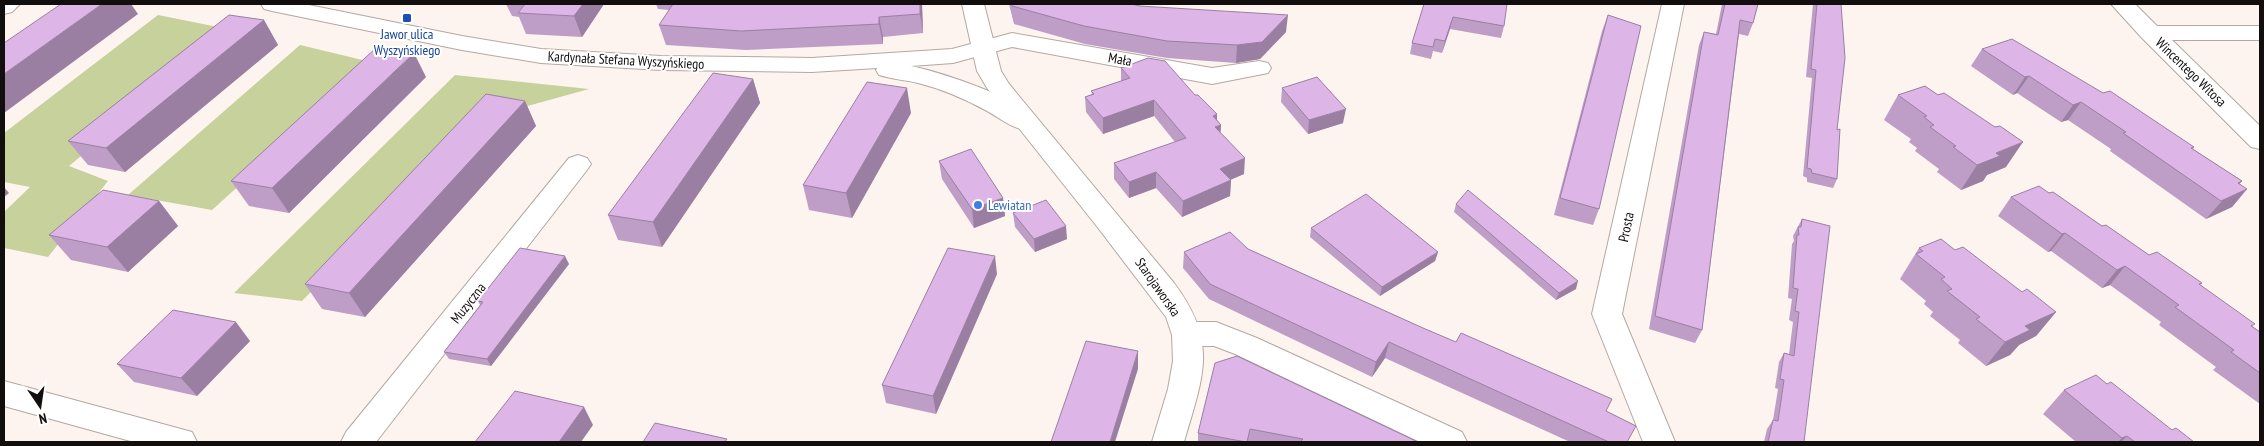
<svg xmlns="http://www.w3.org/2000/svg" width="2264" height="446" font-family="'PT Sans Narrow',sans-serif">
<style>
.green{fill:#c6d19b}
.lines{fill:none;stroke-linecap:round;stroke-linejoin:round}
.minor-casing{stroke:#b3a8a3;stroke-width:2}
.major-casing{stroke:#b3a8a3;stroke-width:2}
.minor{fill:#fff;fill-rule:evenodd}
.major{fill:#fff;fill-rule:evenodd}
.wall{fill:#be9dc7}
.shaded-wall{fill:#9b7fa2}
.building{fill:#ddb6e7;stroke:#9b7fa2}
.transit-dot{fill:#1a4fb4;stroke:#fff;stroke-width:2}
.shop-dot{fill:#3f7fe0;stroke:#fff;stroke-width:2}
.labels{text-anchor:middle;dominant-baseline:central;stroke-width:4;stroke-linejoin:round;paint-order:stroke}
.transit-label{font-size:14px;fill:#164399;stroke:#fff}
.street-label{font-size:14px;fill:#120e0d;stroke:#fff}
.shop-label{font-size:14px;fill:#366cbe;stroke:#fff;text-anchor:start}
</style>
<rect width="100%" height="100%" fill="#fdf4ef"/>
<path class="green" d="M 158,15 L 233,30 L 69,166 L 108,181 L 48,257 L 4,248 L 4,212 L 30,187 L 4,182 L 4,133 Z
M 300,45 L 375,63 L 212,210 L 128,195 Z
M 455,75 L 589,89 L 524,107 L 492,107 L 302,301 L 234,293 Z"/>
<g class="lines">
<g class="minor-casing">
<path id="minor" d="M 4,4 L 20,4 L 12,12 L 4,14 Z
M 261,4 L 304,4 L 462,36 L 541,49 L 661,56 L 812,58 L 952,49 L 1012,33 L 1212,68 L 1259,61 L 1268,63 L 1271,68 L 1268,73 L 1212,84 L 1012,47 L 953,63 L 911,66 C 940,72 1024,99 1040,123 L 1036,129 C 1018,134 1002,119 987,111 C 965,99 942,89 918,83 C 905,80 892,79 879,75 L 876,70 L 877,68 L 812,72 L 661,70 L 541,63 L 462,50 L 272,11 L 264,9 Z
M 1662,4 L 1684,4 L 1622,314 L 1675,442 L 1643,442 L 1592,314 Z
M 2111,4 L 2135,4 L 2157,26 L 2260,26 L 2260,40 L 2172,40 L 2260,126 L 2260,149 L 2251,147 L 2142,38 Z
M 578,155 L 587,158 L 591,164 L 587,170 L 376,442 L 341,442 L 346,432 L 569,158 Z
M 1187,322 L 1216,322 L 1257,338 L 1462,432 L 1467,442 L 1420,442 L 1235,354 L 1214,346 L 1187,346 L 1176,342 L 1172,334 L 1176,326 Z
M 4,381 L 181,429 L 192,432 L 197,442 L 134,442 L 4,406 Z"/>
</g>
<g class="major-casing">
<path id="major" d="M 962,4 L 984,4 L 1001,71 L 1009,84 L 1174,283 C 1219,343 1203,376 1184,442 L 1152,442 L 1168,389 L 1173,361 L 1172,335 L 1166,317 L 1099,229 L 987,88 L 977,71 Z"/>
</g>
<use href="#minor" class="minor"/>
<use href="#major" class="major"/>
</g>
<path class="wall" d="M 506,4 L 604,4 L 582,37 L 526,34 L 519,17 L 512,16 Z
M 656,4 L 922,4 L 923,33 L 883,37 L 883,44 L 746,50 L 666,45 L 659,25 L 669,10 L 658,9 Z
M 1009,4 L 1131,4 L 1140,6 L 1286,32 L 1260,59 L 1236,63 L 1167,58 L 1085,44 L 1014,24 Z
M 1424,4 L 1504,26 L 1501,38 L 1450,29 L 1442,53 L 1433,51 L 1431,59 L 1410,54 L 1412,43 Z
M 1722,4 L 1758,4 L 1753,23 L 1748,36 L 1739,34 L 1702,330 L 1695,343 L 1649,329 L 1699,45 L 1704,32 L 1716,34 Z
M 1813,4 L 1841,4 L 1837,130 L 1837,179 L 1833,188 L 1807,182 L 1807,178 L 1803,176 L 1812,78 L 1806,77 Z
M 1608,15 L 1599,209 L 1593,225 L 1554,215 L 1602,31 Z
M 264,20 L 278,45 L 125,172 L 88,165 L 68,141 Z
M 1982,49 L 2194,147 L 2193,149 L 2242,181 L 2239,184 L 2247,189 L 2232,207 L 2206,219 L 2110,151 L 2111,149 L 2068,120 L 2061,122 L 2017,93 L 2013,95 L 1971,66 Z
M 1121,68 L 1217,120 L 1221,125 L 1220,133 L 1244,174 L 1231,179 L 1230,196 L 1182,217 L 1156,188 L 1129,198 L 1114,179 L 1114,163 L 1175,142 L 1154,116 L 1103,134 L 1086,112 L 1085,97 L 1092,94 L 1091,91 L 1121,81 Z
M 426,77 L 289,213 L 249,206 L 231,181 Z
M 753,79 L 760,103 L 662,247 L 618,240 L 608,215 Z
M 1282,88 L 1343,123 L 1308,134 L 1281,102 Z
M 1898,95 L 2006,167 L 1987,175 L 1983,181 L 1961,190 L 1937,172 L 1939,169 L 1915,151 L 1917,148 L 1909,142 L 1911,139 L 1884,120 Z
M 525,101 L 536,126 L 365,317 L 322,309 L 305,284 Z
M 911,113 L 852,218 L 809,210 L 803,185 Z
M 939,161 L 1003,198 L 1005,216 L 974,228 L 942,179 Z
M 2049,193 L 2149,255 L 2202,283 L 2200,285 L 2260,332 L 2260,404 L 2213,370 L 2216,367 L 2159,325 L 2161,322 L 2110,285 L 2102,288 L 2051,251 L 2048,252 L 1998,216 L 2011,197 Z
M 159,201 L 178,226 L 128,272 L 71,260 L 49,235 Z
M 1456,204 L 1576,289 L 1556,300 L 1454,212 Z
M 1013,213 L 1067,239 L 1035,252 L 1015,227 Z
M 1802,219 L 1804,442 L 1764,442 L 1767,429 L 1773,420 L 1778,389 L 1775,388 L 1779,362 L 1784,353 L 1789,354 L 1793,322 L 1789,320 L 1792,299 L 1788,298 L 1792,244 L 1794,241 L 1793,236 Z
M 1311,228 L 1438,252 L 1435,261 L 1380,296 L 1310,237 Z
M 1919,248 L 1955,250 L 2022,292 L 2056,312 L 2036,336 L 2019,345 L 2010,355 L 1986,366 L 1958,343 L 1960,340 L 1930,316 L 1933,312 L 1924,304 L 1926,301 L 1900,279 Z
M 1248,249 L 1606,411 L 1636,426 L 1627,442 L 1570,442 L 1385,358 L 1372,377 L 1209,299 L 1183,268 L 1184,252 Z
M 569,264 L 491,366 L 449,359 L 444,352 L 480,305 L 478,301 Z
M 997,274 L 936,414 L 886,403 L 882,385 Z
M 250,341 L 197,396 L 134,382 L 117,364 Z
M 1215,363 L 1418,442 L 1198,442 L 1198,433 Z
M 2107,384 L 2172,430 L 2194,442 L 2076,442 L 2043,414 L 2064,390 Z"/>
<path class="shaded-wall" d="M 102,4 L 131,4 L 138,14 L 4,113 L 4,74 Z
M 583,4 L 604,4 L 582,37 L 574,16 Z
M 920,4 L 922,4 L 923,33 L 920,14 Z
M 1288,15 L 1286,32 L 1260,59 L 1236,63 L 1237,45 Z
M 879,17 L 883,37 L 883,44 L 879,24 Z
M 1453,17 L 1450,29 L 1442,53 L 1445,41 Z
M 264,20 L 278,45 L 125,172 L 106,148 Z
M 414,53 L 426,77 L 289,213 L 272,188 Z
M 2029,76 L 2017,93 L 2013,95 L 2025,77 Z
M 753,79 L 760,103 L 662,247 L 653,222 Z
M 907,88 L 911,113 L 852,218 L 846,193 Z
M 1154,100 L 1154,116 L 1103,134 L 1103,118 Z
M 525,101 L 536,126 L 365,317 L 349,293 Z
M 2081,102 L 2068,120 L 2061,122 L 2073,105 Z
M 1346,109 L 1343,123 L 1308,134 L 1309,120 Z
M 1217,114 L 1217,126 L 1221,125 L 1220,141 L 1214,143 L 1213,116 Z
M 2023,142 L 2006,167 L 1987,175 L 1983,181 L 1961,190 L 1977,165 L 1996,153 Z
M 1245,158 L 1244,174 L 1219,185 L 1220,169 Z
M 1156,172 L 1156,188 L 1129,198 L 1129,182 Z
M 1231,180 L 1230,196 L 1182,217 L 1183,201 Z
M 2242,181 L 2227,198 L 2247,189 L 2232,207 L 2206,219 L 2238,183 Z
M 4,187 L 9,193 L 4,197 Z
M 1003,198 L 1005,216 L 974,228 L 972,209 Z
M 159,201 L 178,226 L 128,272 L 107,247 Z
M 1066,226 L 1067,239 L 1035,252 L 1034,239 Z
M 2065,233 L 2051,251 L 2048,252 L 2062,234 Z
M 1438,252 L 1435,261 L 1380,296 L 1382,287 Z
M 565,256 L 569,264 L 491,366 L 487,359 Z
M 995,256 L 997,274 L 936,414 L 933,396 Z
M 2125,266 L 2110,285 L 2102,288 L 2117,270 Z
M 1578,281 L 1576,289 L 1556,300 L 1559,293 Z
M 2056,312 L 2036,336 L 2019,345 L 2010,355 L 1986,366 L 2005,342 L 2025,326 Z
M 236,322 L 250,341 L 197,396 L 181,378 Z
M 1389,342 L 1385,358 L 1372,377 L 1376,362 Z
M 1138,351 L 1138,369 L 1115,442 L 1110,442 Z
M 584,407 L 593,425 L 581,442 L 559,442 Z
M 2127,436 L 2121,442 L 2118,442 L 2122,438 Z"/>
<path class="building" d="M 61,4 L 102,4 L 4,74 L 4,43 Z
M 525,4 L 583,4 L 574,16 L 518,13 Z
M 673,4 L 920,4 L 920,14 L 879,17 L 879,24 L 741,31 L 659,25 Z
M 1012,4 L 1131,4 L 1140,6 L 1288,15 L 1262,42 L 1237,45 L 1167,41 L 1084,26 L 1012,6 Z
M 1424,4 L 1507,4 L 1504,26 L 1453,17 L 1445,41 L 1435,39 L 1433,47 L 1412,43 Z
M 1725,4 L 1758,4 L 1753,23 L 1740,20 L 1702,330 L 1655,316 L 1704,32 L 1718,35 Z
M 1817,4 L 1841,4 L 1845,58 L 1837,130 L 1840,129 L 1837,179 L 1812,173 L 1811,169 L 1807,168 L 1816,70 L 1811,69 Z
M 229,15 L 264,20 L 106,148 L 68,141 Z
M 1608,15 L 1641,26 L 1599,209 L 1560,198 Z
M 2012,39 L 2103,93 L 2110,91 L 2194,147 L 2191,148 L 2242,181 L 2238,183 L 2247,189 L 2221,201 L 2123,133 L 2126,132 L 2081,102 L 2073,105 L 2029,76 L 2025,77 L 1982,49 Z
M 377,47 L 414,53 L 272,188 L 231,181 Z
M 1148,58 L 1165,61 L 1195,95 L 1198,95 L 1217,114 L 1213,116 L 1221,125 L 1215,127 L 1245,158 L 1220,169 L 1231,180 L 1183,201 L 1156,172 L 1129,182 L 1114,163 L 1186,138 L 1154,100 L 1103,118 L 1085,97 L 1094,94 L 1091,91 L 1130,78 L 1121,68 Z
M 713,73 L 753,79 L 653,222 L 608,215 Z
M 1317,77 L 1346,109 L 1309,120 L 1282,88 Z
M 867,82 L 907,88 L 846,193 L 803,185 Z
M 1925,86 L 1938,95 L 1944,93 L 1995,127 L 2000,126 L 2023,142 L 1996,153 L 2000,156 L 1977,165 L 1953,147 L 1956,146 L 1930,127 L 1934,125 L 1924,117 L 1927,116 L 1898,95 Z
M 486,94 L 525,101 L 349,293 L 305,284 Z
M 971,149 L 1003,198 L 972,209 L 939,161 Z
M 2039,186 L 2049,193 L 2053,192 L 2102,226 L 2106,225 L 2149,255 L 2157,252 L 2202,283 L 2199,284 L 2255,324 L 2251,326 L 2260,332 L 2260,373 L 2231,352 L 2234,350 L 2175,307 L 2179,305 L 2125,266 L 2117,270 L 2065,233 L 2062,234 L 2011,197 Z
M 103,190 L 159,201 L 107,247 L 49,235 Z
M 1468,190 L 1578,281 L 1559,293 L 1456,204 Z
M 1366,194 L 1438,252 L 1382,287 L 1311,228 Z
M 1046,200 L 1066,226 L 1034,239 L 1013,213 Z
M 1802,219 L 1830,226 L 1804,442 L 1768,442 L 1773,420 L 1778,421 L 1784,380 L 1780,379 L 1784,353 L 1794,356 L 1799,312 L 1795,311 L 1798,289 L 1793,288 L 1797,235 L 1799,235 L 1798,227 L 1801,227 Z
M 1230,232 L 1248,249 L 1423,328 L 1456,342 L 1461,333 L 1612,399 L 1606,411 L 1636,426 L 1627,442 L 1609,442 L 1389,342 L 1376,362 L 1210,284 L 1184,252 Z
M 1941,239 L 1955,250 L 1963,247 L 2022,292 L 2027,289 L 2056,312 L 2025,326 L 2030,330 L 2005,342 L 1976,319 L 1980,317 L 1947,291 L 1952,289 L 1941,279 L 1945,277 L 1916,254 L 1923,251 L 1919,248 Z
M 520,248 L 565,256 L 487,359 L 444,352 L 483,302 L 478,301 Z
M 948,248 L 995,256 L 933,396 L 882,385 Z
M 173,310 L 236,322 L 181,378 L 117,364 Z
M 1086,341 L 1138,351 L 1110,442 L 1051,442 Z
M 1237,356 L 1418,442 L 1300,442 L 1303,439 L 1250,429 L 1247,442 L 1246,442 L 1198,433 L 1215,363 Z
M 2096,375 L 2107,384 L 2111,382 L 2172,430 L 2176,428 L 2194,442 L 2135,442 L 2127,436 L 2122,438 L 2064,390 Z
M 515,391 L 584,407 L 559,442 L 475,442 Z
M 655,423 L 727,439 L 725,442 L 643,442 Z"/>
<rect class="transit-dot" x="402" y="13" width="10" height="10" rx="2.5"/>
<circle class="shop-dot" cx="978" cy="205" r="5"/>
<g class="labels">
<g class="transit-label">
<text x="407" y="34">Jawor ulica<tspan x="407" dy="16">Wyszyńskiego</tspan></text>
</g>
<g class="street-label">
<text transform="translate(1120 59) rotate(10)">Mała</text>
<text transform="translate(626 60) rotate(3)">Kardynała Stefana Wyszyńskiego</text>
<text transform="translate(2191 72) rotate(44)">Wincentego Witosa</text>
<text transform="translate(1626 227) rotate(-78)">Prosta</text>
<text transform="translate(1158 287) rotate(55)">Starojaworska</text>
<text transform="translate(468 303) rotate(-52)">Muzyczna</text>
</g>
<g class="shop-label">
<text x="988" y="205">Lewiatan</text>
</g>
</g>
<rect width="2264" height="446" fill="none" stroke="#120e0d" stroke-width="10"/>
<g transform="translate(40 406) rotate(167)" stroke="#ffffff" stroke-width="4" paint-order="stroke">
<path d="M0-4L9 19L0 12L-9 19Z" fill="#120e0d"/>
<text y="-8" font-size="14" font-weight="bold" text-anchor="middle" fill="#120e0d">N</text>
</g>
</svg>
